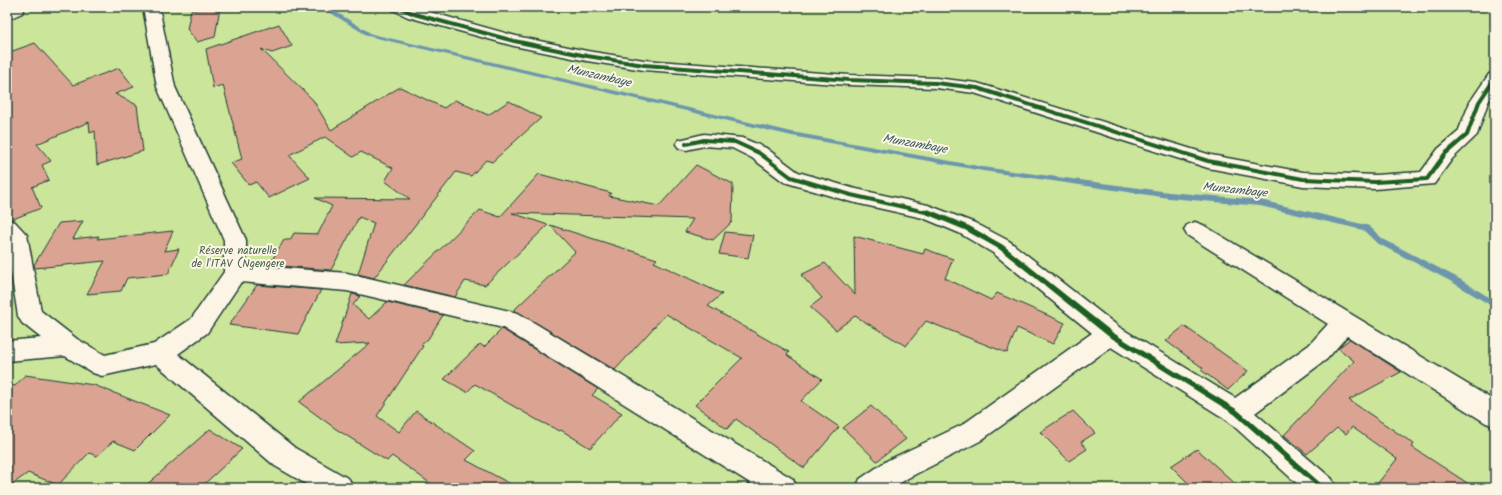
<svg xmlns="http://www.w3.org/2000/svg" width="1502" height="495" font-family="Kalam,sans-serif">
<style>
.green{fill:#cbe59b;stroke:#759168}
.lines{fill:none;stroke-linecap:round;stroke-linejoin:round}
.stream{fill:#6d96ad;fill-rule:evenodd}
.building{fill:#dba492;stroke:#1f3d34}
.minor-casing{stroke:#1f3d34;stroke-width:3}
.minor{fill:#fcf5e5;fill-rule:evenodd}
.cycleway-far1-casing{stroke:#fcf5e5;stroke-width:6}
.cycleway-casing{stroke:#fcf5e5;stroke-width:8}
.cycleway-far1{stroke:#1b5e20;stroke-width:4}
.cycleway{stroke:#1b5e20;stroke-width:5.5}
.labels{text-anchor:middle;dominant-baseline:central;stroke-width:4;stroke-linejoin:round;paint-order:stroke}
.park-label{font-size:11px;fill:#415f49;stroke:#fcf5e5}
.water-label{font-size:12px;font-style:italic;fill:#395b5c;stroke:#fcf5e5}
</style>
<rect width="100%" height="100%" fill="#fcf5e5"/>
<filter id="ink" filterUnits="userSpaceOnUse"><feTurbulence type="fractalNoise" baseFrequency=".025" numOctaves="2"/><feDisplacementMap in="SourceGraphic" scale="8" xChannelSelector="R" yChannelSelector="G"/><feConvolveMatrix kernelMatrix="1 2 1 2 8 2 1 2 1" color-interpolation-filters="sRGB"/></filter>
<g filter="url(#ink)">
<path class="green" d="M 7,7 L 1495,7 L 1495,488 L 7,488 Z"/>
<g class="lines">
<path class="stream" d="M 321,7 L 328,7 L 372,34 L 792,132 L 983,167 L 1169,192 L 1260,200 L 1366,225 L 1369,226 L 1383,239 L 1458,278 L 1495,301 L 1495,308 L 1452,282 L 1377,243 L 1363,230 L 1260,206 L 1169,198 L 983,171 L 792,136 L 368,36 Z"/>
</g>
<path class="building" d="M 209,7 L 220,7 L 215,37 L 197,42 L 187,29 L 191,10 Z
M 279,24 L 292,46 L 272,53 L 261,49 L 313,100 L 331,130 L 400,87 L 444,108 L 455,100 L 488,115 L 509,101 L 541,118 L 492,162 L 486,160 L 471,176 L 456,172 L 374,278 L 358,274 L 374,223 L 359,217 L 331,270 L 269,265 L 284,240 L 290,240 L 294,233 L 318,234 L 332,206 L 315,198 L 410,199 L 385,181 L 393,168 L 361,152 L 353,157 L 325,137 L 289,155 L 310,178 L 269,198 L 256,182 L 249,185 L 231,163 L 242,159 L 223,85 L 213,88 L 206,49 Z
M 35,43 L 73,85 L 119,68 L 134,87 L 115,94 L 137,105 L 143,151 L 97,165 L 95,131 L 90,133 L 89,122 L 37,144 L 51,161 L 42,165 L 49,180 L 32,187 L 41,208 L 13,219 L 7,204 L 7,53 Z
M 696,165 L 733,184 L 732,222 L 713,240 L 685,232 L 693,219 L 512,213 L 548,225 L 485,285 L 465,281 L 455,297 L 404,285 L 480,210 L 500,217 L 539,174 L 611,193 L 609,196 L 659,206 Z
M 83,221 L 73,239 L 99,236 L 97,239 L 173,231 L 164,251 L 179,249 L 168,274 L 127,278 L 121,291 L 87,294 L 105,261 L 35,268 L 34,265 L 59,223 Z
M 550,225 L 657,259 L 654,262 L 722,294 L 708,306 L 789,352 L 787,355 L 822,379 L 801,401 L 839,427 L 804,468 L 736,419 L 727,429 L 695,405 L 742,358 L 666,314 L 615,370 L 514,310 L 575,252 Z
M 725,232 L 753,235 L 748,258 L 719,254 Z
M 854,236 L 923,254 L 925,249 L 953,259 L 945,278 L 991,300 L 997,293 L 1065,323 L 1053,344 L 1017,328 L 1007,353 L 926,321 L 906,346 L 855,316 L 836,330 L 810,307 L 822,298 L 801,275 L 825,263 L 855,295 Z
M 257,285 L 321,290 L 298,334 L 229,325 Z
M 352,294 L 360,296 L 353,305 L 369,319 L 387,302 L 443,315 L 428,339 L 421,345 L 423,346 L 377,416 L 399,432 L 416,411 L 475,451 L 466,460 L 518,488 L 437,488 L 392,456 L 387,461 L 336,429 L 299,402 L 370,343 L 335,345 Z
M 1184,326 L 1248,371 L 1228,390 L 1201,370 L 1203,368 L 1166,341 Z
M 502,329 L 598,389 L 592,395 L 622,413 L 590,448 L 561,430 L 560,431 L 539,421 L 475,384 L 467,392 L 444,379 L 480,344 L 484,347 Z
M 1350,339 L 1401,372 L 1349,400 L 1414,444 L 1412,447 L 1475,488 L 1374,488 L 1397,459 L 1352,427 L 1346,434 L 1337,428 L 1307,454 L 1284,435 L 1354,361 L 1338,348 Z
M 25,375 L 94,385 L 170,415 L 135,450 L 113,441 L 97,456 L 89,453 L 58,485 L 28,473 L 7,488 L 7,384 L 15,386 Z
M 871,406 L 906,439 L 877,461 L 843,428 Z
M 1073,411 L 1095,433 L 1081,442 L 1087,449 L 1069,461 L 1040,432 Z
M 210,429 L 242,449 L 200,488 L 143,488 Z
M 1197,449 L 1240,488 L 1193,488 L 1171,466 Z"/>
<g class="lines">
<g class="minor-casing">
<path id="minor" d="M 9,7 L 25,7 L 22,13 L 7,20 L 7,8 Z
M 143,7 L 159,7 L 175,87 L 246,240 L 246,265 L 347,273 L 518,313 L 793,479 L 797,488 L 758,488 L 503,328 L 347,291 L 241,282 L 207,333 L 178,354 L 295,448 L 349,479 L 353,488 L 313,488 L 275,466 L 156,364 L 102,376 L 93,373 L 65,356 L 7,361 L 7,341 L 41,338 L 22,323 L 18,316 L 7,247 L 7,219 L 15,222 L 27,235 L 41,311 L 77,339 L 105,355 L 154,344 L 191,319 L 224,272 L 224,240 L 157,87 Z
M 391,7 L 412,7 L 516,36 L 587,51 L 644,60 L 849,75 L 936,78 L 977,83 L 1211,155 L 1303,172 L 1375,175 L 1421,172 L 1438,149 L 1458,132 L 1470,102 L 1489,74 L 1495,73 L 1495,92 L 1488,102 L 1477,135 L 1452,159 L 1434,184 L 1375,189 L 1303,186 L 1208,168 L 974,93 L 936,88 L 849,85 L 644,70 L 587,61 L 514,46 L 408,17 L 393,10 Z
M 704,134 L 742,138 L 766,148 L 798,172 L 852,188 L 928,205 L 975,223 L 1009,241 L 1119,327 L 1235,398 L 1309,345 L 1328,324 L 1187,235 L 1184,230 L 1187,225 L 1195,222 L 1203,225 L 1495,401 L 1495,426 L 1486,423 L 1347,336 L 1327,359 L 1255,413 L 1332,479 L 1336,488 L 1302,488 L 1227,420 L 1111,347 L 980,441 L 908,478 L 893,488 L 856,488 L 860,479 L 888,460 L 962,425 L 1092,333 L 993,253 L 959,233 L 923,218 L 851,202 L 784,182 L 752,158 L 732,148 L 704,146 L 686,150 L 679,148 L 676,144 L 679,140 Z"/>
</g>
<use href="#minor" class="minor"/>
<g class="cycleway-far1-casing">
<path id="cycleway-far1" d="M 399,7 L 414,14 L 514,41 L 587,56 L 644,65 L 849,80 L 936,83 L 977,88 L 1208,161 L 1303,179 L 1375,182 L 1427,179 L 1445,154 L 1467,135 L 1479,102 L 1495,78
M 686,144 L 704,140 L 735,142 L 759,153 L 791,177 L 851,195 L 930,213"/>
</g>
<g class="cycleway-casing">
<path id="cycleway" d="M 928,212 L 967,228 L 1001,247 L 1110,334 L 1236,412 L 1322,488"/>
</g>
<use href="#cycleway-far1" class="cycleway-far1"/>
<use href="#cycleway" class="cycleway"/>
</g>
</g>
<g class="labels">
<g class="park-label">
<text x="238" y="251">Réserve naturelle<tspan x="238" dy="13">de l'ITAV (Ngengere</tspan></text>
</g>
<g class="water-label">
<text transform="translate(599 76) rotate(13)">Munzambaye</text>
<text transform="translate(915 144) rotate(10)">Munzambaye</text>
<text transform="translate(1235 190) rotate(6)">Munzambaye</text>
</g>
</g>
<rect width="1502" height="495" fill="none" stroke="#fcf5e5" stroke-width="24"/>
<rect x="12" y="12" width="1478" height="471" fill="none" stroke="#1f3d34" stroke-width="1.5" filter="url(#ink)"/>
</svg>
